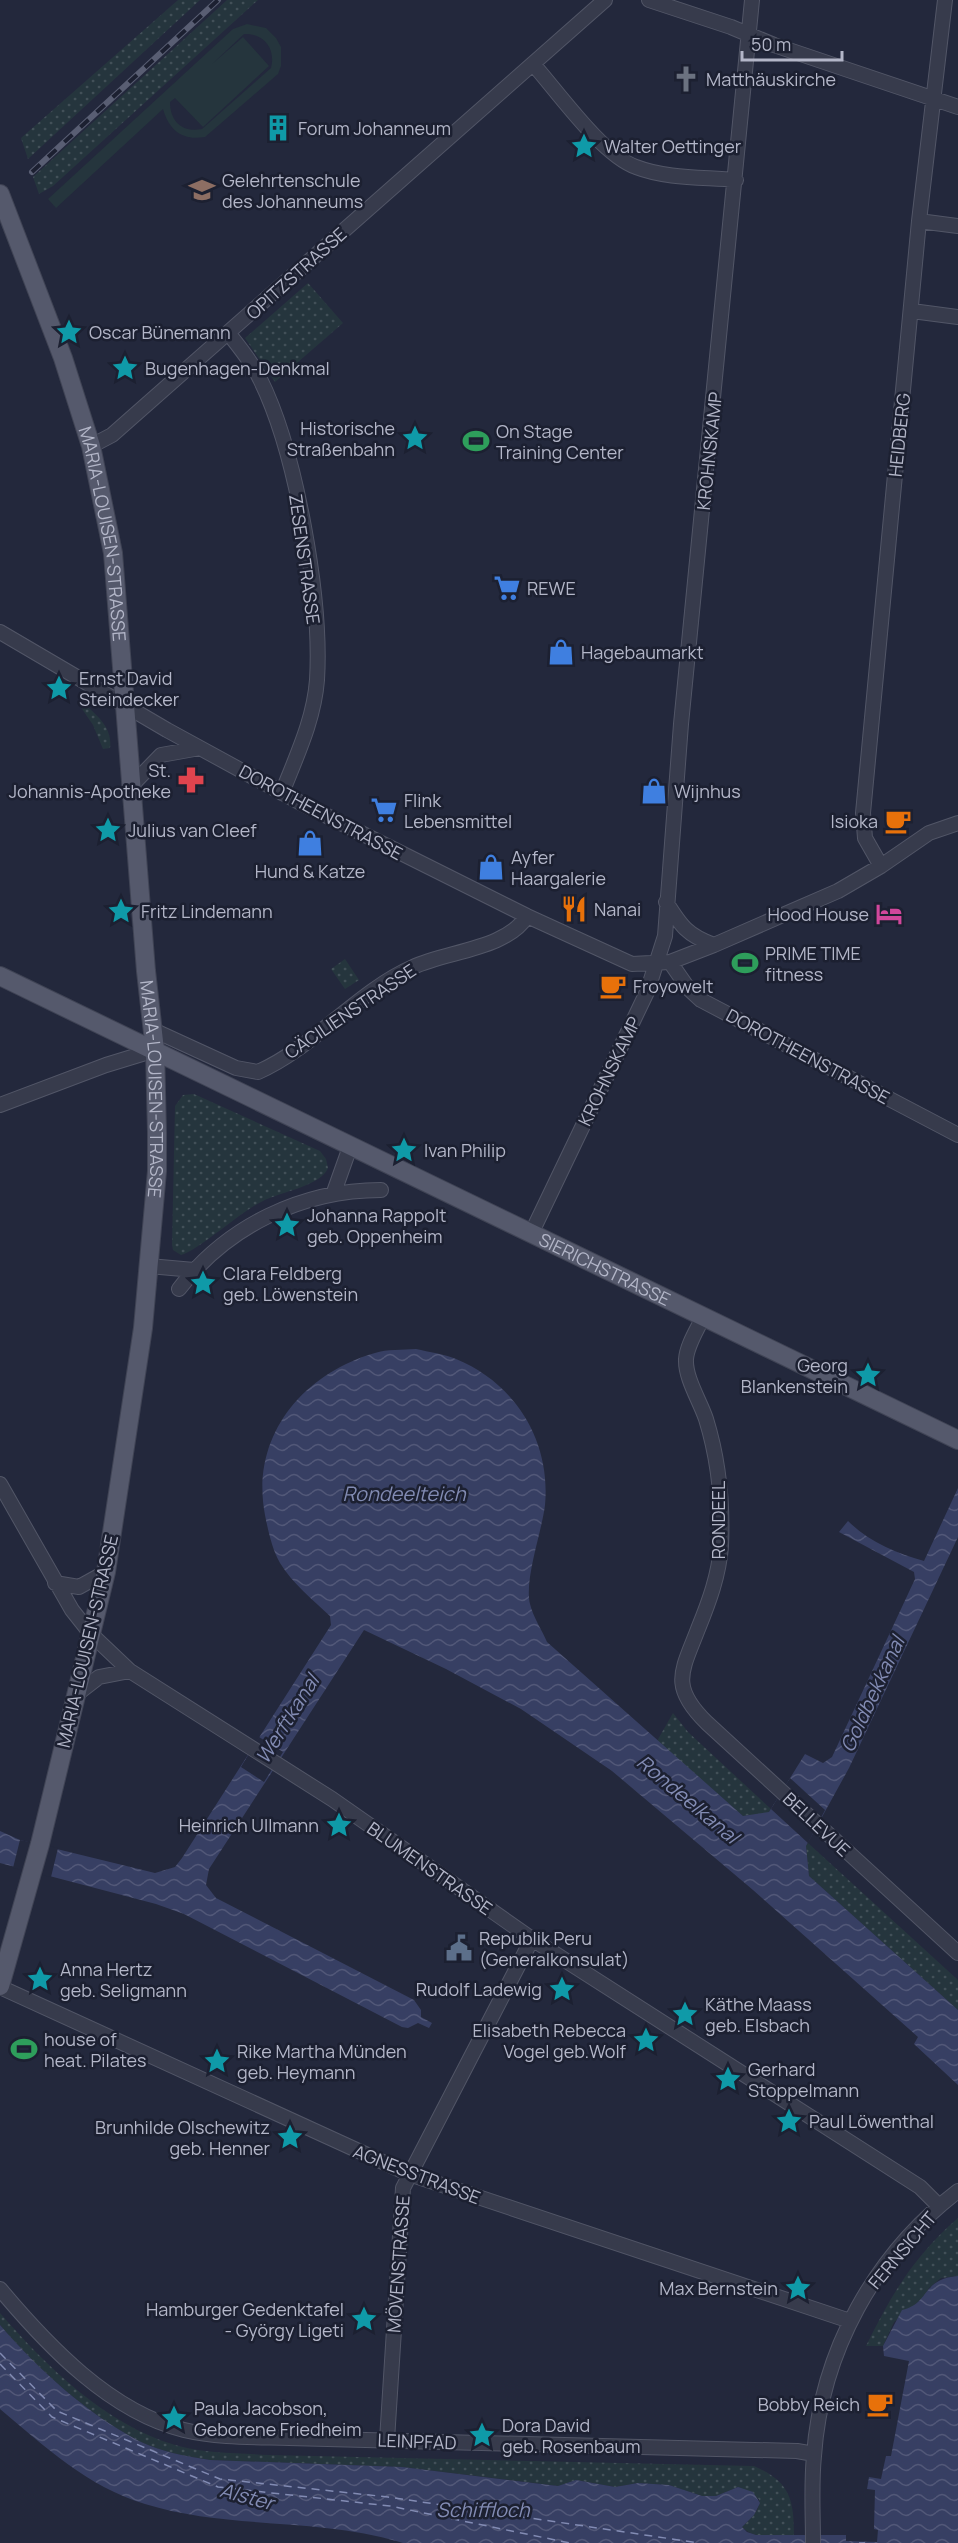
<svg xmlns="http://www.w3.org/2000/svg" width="958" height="2543" font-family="Manrope,sans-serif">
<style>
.grass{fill:url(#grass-dots)}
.garden{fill:#25353d;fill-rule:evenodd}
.water{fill:url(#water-waves)}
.pier{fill:#23283c}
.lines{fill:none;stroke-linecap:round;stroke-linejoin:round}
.ferry{stroke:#828bb3;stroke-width:1.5;stroke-dasharray:8 6;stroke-linecap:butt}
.minor-casing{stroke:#525667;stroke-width:16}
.major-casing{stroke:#404455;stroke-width:20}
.minor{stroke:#373b4c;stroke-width:14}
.major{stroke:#55596c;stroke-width:18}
.rail-casing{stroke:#595e73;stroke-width:6}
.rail{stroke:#1c2031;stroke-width:4;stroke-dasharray:11;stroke-linecap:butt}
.labels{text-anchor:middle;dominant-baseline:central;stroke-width:5;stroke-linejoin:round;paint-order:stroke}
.poi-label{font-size:18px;fill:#b3b6c8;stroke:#1c2031;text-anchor:start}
.street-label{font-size:18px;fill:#b3b6c8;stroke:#1c2031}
.water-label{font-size:20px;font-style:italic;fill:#828bb3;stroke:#1c2031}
</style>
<defs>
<pattern id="grass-dots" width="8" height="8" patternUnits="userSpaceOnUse" patternTransform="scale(1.5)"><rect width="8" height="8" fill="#25353d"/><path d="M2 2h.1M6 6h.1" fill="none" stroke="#425058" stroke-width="1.8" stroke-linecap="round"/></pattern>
<pattern id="water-waves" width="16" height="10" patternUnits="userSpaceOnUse" patternTransform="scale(1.5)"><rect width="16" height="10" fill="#373f63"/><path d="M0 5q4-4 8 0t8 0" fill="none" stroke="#525878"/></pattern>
</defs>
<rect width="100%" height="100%" fill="#23283c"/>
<path class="grass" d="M 178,0 L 200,0 L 28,159 L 21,138 Z
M 227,0 L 258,0 L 53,186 L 39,194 L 33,177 Z
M 308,283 L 343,323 L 275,382 L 245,338 Z
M 83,703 C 97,715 113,728 110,748 L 103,749 L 93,725 L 80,706 Z
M 345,959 L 359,980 L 345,989 L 331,969 Z
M 194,1094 L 320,1151 L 326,1159 L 328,1168 C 321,1186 280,1192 263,1201 C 240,1212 198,1251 181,1255 L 173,1250 L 172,1245 L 175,1106 L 183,1095 Z
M 673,1713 L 688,1732 L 771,1809 L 768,1813 L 743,1816 L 657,1741 Z
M 808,1843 L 958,1980 L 958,2010 L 809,1876 L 806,1846 Z
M 958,2218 L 958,2276 L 941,2278 L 929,2288 L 924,2297 L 894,2322 L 883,2346 L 866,2346 C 891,2295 914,2256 958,2218 Z
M 0,2313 C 47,2367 105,2424 175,2445 C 206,2454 239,2453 271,2455 L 754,2466 C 790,2482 794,2499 794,2536 C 778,2536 754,2540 742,2527 C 750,2519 761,2511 759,2499 L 738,2487 L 716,2496 L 702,2496 L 669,2485 L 638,2483 L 615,2487 L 576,2480 L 559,2486 L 402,2467 L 210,2460 C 186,2456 161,2452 139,2441 C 86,2413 39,2370 0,2325 Z"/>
<path class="garden" d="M 247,24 L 266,28 L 276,38 L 281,47 L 281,66 L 278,74 L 205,137 C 182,141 169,130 163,109 L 56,208 L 48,199 L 233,29 ZM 244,34 C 264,33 276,49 271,68 L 202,129 C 183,133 170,122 170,102 L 175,98 L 203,127 L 269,66 L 243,37 L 211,65 Z"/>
<path class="water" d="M 416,1349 C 429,1352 444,1354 456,1359 C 515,1383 551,1441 545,1505 C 542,1531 524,1580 530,1604 C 533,1617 542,1630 547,1642 L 743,1816 L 769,1812 L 805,1754 L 823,1763 L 832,1757 L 915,1579 L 914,1572 L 839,1532 L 848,1521 C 869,1542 896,1553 924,1561 L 958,1488 L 958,1537 L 849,1768 L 806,1846 L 809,1876 L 958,2010 L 958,2085 L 914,2044 L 918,2037 L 753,1890 L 612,1771 L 521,1709 L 446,1669 L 364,1630 L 209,1869 L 206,1885 L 216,1898 L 414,2000 L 421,2010 L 421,2017 L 432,2023 L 429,2028 L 418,2023 L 408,2028 L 402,2027 L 184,1914 L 156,1904 L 0,1863 L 0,1831 L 20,1840 L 155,1873 L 175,1867 L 182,1858 L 331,1625 L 330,1616 C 313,1600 292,1583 280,1563 C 272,1549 268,1530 265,1515 C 250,1437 302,1374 375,1353 C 387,1349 403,1350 416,1349 Z
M 958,2276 L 958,2543 L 403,2543 C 320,2517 229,2530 145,2504 C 88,2487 44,2446 0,2409 L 0,2325 C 39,2370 86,2413 139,2441 C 161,2452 186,2456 210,2460 L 402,2467 L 558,2486 L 576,2480 L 615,2487 L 638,2483 L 669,2485 L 702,2496 L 716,2496 L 738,2487 L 753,2492 L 760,2503 L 754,2515 L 742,2527 L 747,2532 L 756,2535 L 846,2535 L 846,2541 L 877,2542 L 878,2530 L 874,2529 L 875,2490 L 867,2489 L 869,2477 L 881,2479 L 886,2456 L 891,2456 L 909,2361 L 884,2356 L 883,2346 L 902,2310 C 930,2304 921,2279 958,2276 Z"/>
<path class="pier" d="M 259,1737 L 283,1752 L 264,1782 L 241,1767 Z
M 790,1778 L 825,1810 L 808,1843 L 771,1809 Z
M 20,1840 L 58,1848 L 51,1877 L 13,1868 Z"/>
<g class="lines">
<path class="ferry" d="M 0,2353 L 57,2411 L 220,2479 L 388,2497 L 699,2543
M 0,2364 L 52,2417 L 218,2487 L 390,2506 L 570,2543
M 859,2543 L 865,2543"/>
<g class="minor-casing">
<path id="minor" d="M 649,0 L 731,27 L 774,45 L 958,107
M 533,64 C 558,92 602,155 636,167 C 667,179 704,177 736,180
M 919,221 L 958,226
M 912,311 L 958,317
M 229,334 C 240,348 252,362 260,379 C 296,451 322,599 317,680 C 314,720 296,757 282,793
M 91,446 L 112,435 L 605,0
M 0,632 L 167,730 L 299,802 L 527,916 L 632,964 L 670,962 L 714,945 L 838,891 L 881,866 L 929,833 L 958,823
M 133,784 L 161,755 L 200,748
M 881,866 L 865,838 L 863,813 L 919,221 L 945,0
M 666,902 C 681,926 687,935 714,945
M 670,962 L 688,988 L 701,1000 L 958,1135
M 151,1029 L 236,1068 L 258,1072 C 313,1048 358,991 413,967 C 447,951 507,949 527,916
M 0,1105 L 106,1065 L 155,1050
M 334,1192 L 350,1147
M 531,1234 L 647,992 L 665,936 L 681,724 L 752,0
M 149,1266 L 194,1270
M 179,1289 C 227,1226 302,1190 381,1190
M 703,1317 C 697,1330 687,1345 686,1359 C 685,1378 700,1401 706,1419 C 719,1461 723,1502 721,1546 C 719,1575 709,1602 698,1629 C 682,1671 669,1686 707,1723 L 958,1953
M 0,1484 L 72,1610 L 91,1634 L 130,1671 L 332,1799 L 532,1939 L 920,2187 L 939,2206
M 55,1583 L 79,1587 L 106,1572
M 77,1694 L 99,1677 L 130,1671
M 0,1987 L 409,2174 L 850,2321
M 0,2289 C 47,2345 110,2412 184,2430 C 218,2438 254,2437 289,2438 L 797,2451 L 814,2454
M 387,2440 L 403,2188 L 532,1939
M 813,2543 C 813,2514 811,2485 814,2456 C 821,2352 875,2254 958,2191"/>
</g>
<g class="major-casing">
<g id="major">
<path id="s1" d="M 0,194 L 63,358 L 91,446 L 113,553 L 146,971 L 155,1050 L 157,1133 L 157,1171 L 143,1328 L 106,1572 L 40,1844 L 0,1986"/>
<path id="s2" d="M 0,976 L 958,1440"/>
</g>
</g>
<use href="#minor" class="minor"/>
<use href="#major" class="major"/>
<g class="rail-casing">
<path id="rail" d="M 32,172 L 218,0"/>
</g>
<use href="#rail" class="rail"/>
</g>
<defs>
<g id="church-bare" transform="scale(2.07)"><path d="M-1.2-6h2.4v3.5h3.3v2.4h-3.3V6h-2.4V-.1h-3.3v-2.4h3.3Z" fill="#6b7280" stroke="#1c2031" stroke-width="2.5" paint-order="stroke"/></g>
<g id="building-bare" transform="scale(2.07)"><path d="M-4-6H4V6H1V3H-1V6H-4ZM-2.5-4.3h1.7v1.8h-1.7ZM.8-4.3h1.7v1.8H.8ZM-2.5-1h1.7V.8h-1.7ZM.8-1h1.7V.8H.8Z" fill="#0f9aa8" stroke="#1c2031" stroke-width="2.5" paint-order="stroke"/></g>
<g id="sight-bare" transform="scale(2.07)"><path d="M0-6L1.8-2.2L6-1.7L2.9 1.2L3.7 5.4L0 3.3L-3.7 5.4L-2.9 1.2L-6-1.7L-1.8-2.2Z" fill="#0f9aa8" stroke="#1c2031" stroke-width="2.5" paint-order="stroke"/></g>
<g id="school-bare" transform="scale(2.07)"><path d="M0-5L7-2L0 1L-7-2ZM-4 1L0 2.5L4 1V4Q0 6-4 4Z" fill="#8d6e63" stroke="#1c2031" stroke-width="2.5" paint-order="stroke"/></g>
<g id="stadium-bare" transform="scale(2.07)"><path d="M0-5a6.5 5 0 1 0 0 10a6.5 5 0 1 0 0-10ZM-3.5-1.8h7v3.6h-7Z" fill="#2e9e5b" stroke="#1c2031" stroke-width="2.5" paint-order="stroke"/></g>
<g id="supermarket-bare" transform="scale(2.07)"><path d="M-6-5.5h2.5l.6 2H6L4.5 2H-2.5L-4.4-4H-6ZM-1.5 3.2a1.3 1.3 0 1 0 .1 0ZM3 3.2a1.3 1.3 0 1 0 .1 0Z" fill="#3f7fe0" stroke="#1c2031" stroke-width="2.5" paint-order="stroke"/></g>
<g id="shop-bare" transform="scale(2.07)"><path d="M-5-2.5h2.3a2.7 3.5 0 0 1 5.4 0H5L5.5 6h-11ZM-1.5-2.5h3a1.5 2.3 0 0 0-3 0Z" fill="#3f7fe0" stroke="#1c2031" stroke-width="2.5" paint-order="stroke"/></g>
<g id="pharmacy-bare" transform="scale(2.07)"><path d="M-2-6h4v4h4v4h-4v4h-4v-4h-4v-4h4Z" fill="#e0444e" stroke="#1c2031" stroke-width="2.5" paint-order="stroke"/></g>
<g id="cafe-bare" transform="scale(2.07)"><path d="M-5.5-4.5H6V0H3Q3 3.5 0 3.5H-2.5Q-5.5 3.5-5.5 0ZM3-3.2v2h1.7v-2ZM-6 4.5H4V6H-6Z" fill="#e8710a" stroke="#1c2031" stroke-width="2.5" paint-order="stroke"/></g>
<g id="restaurant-bare" transform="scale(2.07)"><path d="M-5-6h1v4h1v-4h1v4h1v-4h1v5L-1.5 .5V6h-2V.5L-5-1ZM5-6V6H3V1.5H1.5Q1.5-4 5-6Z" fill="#e8710a" stroke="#1c2031" stroke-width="2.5" paint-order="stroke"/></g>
<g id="hotel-bare" transform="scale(2.07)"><path d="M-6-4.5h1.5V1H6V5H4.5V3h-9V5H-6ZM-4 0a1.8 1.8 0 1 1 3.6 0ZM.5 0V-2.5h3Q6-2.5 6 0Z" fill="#d1479c" stroke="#1c2031" stroke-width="2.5" paint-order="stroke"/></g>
<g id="civic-bare" transform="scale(2.07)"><path d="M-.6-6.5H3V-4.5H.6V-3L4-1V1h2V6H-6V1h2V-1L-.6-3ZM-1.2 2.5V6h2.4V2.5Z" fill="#5c6f8a" stroke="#1c2031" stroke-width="2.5" paint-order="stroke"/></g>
</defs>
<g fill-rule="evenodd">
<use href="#church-bare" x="686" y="79"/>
<use href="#building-bare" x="278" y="128"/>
<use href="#sight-bare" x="584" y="146"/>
<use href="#school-bare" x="202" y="190"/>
<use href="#sight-bare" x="69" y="332"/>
<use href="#sight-bare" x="125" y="368"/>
<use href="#sight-bare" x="415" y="438"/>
<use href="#stadium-bare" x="476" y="441"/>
<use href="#supermarket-bare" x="507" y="588"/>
<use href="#shop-bare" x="561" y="652"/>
<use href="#sight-bare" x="59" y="688"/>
<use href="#pharmacy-bare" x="191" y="780"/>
<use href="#shop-bare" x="654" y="791"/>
<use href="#supermarket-bare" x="384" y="810"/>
<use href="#cafe-bare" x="898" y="821"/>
<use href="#sight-bare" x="108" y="830"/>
<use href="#shop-bare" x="310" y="843"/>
<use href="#shop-bare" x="491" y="867"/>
<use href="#restaurant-bare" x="574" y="909"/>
<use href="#sight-bare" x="121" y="911"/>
<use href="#hotel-bare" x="889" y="914"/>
<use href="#stadium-bare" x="745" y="963"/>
<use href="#cafe-bare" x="613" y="986"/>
<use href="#sight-bare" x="404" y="1150"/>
<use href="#sight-bare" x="287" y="1225"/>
<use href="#sight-bare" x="203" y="1283"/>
<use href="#sight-bare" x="868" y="1375"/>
<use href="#sight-bare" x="339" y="1825"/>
<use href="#civic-bare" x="459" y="1948"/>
<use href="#sight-bare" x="40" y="1979"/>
<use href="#sight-bare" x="562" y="1989"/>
<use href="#sight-bare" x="685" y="2014"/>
<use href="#sight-bare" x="646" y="2040"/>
<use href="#stadium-bare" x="24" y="2049"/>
<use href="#sight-bare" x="217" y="2061"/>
<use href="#sight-bare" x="728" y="2079"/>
<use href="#sight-bare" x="789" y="2121"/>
<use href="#sight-bare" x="290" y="2137"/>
<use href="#sight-bare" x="798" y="2288"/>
<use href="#sight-bare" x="364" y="2319"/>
<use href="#cafe-bare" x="880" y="2404"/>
<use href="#sight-bare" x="174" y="2418"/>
<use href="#sight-bare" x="482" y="2435"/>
</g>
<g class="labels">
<g class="poi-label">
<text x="706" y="79">Matthäuskirche</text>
<text x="298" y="128">Forum Johanneum</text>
<text x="604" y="146">Walter Oettinger</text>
<text x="222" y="180">Gelehrtenschule<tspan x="222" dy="21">des Johanneums</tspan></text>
<text x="89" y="332">Oscar Bünemann</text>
<text x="145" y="368">Bugenhagen-Denkmal</text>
<text x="395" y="428" text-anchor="end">Historische<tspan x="395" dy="21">Straßenbahn</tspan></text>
<text x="496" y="431">On Stage<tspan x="496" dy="21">Training Center</tspan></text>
<text x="527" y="588">REWE</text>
<text x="581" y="652">Hagebaumarkt</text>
<text x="79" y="678">Ernst David<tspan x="79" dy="21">Steindecker</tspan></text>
<text x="171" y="770" text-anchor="end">St.<tspan x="171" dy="21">Johannis-Apotheke</tspan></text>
<text x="674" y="791">Wijnhus</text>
<text x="404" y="800">Flink<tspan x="404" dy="21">Lebensmittel</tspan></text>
<text x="878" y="821" text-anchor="end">Isioka</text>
<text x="128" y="830">Julius van Cleef</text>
<text x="511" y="857">Ayfer<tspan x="511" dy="21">Haargalerie</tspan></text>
<text x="310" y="871" text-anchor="middle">Hund &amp; Katze</text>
<text x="594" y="909">Nanai</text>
<text x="141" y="911">Fritz Lindemann</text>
<text x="869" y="914" text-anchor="end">Hood House</text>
<text x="765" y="953">PRIME TIME<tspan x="765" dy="21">fitness</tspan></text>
<text x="633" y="986">Froyowelt</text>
<text x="424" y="1150">Ivan Philip</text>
<text x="307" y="1215">Johanna Rappolt<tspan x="307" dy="21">geb. Oppenheim</tspan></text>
<text x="223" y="1273">Clara Feldberg<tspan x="223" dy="21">geb. Löwenstein</tspan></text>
<text x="848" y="1365" text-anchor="end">Georg<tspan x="848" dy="21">Blankenstein</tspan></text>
<text x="319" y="1825" text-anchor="end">Heinrich Ullmann</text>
<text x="479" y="1938">Republik Peru<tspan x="479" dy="21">(Generalkonsulat)</tspan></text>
<text x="60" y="1969">Anna Hertz<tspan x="60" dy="21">geb. Seligmann</tspan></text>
<text x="542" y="1989" text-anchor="end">Rudolf Ladewig</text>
<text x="705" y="2004">Käthe Maass<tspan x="705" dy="21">geb. Elsbach</tspan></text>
<text x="626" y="2030" text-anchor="end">Elisabeth Rebecca<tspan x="626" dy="21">Vogel geb.Wolf</tspan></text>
<text x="44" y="2039">house of<tspan x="44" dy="21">heat. Pilates</tspan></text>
<text x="237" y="2051">Rike Martha Münden<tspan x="237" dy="21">geb. Heymann</tspan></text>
<text x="748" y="2069">Gerhard<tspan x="748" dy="21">Stoppelmann</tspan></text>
<text x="809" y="2121">Paul Löwenthal</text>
<text x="270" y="2127" text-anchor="end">Brunhilde Olschewitz<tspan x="270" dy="21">geb. Henner</tspan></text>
<text x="778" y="2288" text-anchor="end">Max Bernstein</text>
<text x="344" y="2309" text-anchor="end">Hamburger Gedenktafel<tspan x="344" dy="21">- György Ligeti</tspan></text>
<text x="860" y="2404" text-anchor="end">Bobby Reich</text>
<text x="194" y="2408">Paula Jacobson,<tspan x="194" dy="21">Geborene Friedheim</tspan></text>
<text x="502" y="2425">Dora David<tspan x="502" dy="21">geb. Rosenbaum</tspan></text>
</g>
<g class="street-label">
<text transform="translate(296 273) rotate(-42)">OPITZSTRASSE</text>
<text transform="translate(899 435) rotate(-84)">HEIDBERG</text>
<text transform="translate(709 451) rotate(-84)">KROHNSKAMP</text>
<text stroke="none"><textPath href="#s1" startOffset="357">MARIA-LOUISEN-STRASSE</textPath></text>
<text transform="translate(305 559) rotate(82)">ZESENSTRASSE</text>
<text transform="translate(321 812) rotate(28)">DOROTHEENSTRASSE</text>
<text transform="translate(350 1011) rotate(-34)">CÄCILIENSTRASSE</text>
<text transform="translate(808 1056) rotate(28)">DOROTHEENSTRASSE</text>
<text transform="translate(609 1071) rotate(-64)">KROHNSKAMP</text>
<text stroke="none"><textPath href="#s1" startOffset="915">MARIA-LOUISEN-STRASSE</textPath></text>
<text stroke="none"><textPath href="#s2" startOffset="672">SIERICHSTRASSE</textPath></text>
<text transform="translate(718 1520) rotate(-90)">RONDEEL</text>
<text transform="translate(87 1641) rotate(-77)">MARIA-LOUISEN-STRASSE</text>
<text transform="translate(817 1824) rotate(43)">BELLEVUE</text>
<text transform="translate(430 1868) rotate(35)">BLUMENSTRASSE</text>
<text transform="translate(417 2174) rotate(21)">AGNESSTRASSE</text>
<text transform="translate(902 2250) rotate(-50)">FERNSICHT</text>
<text transform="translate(398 2264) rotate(-86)">MÖVENSTRASSE</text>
<text transform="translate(417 2441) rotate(2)">LEINPFAD</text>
</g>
<g class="water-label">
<text x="404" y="1493">Rondeelteich</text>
<text transform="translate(872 1694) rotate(-65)">Goldbekkanal</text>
<text transform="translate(287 1719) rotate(-58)">Werftkanal</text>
<text transform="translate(688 1799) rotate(40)">Rondeelkanal</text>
<text transform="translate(247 2496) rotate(15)">Alster</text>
<text x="483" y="2509">Schiffloch</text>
</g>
</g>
<path d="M742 51v9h100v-9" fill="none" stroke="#b3b6c8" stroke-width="3"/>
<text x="751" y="51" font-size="18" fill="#b3b6c8" stroke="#1c2031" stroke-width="4.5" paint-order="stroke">50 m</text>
</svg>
